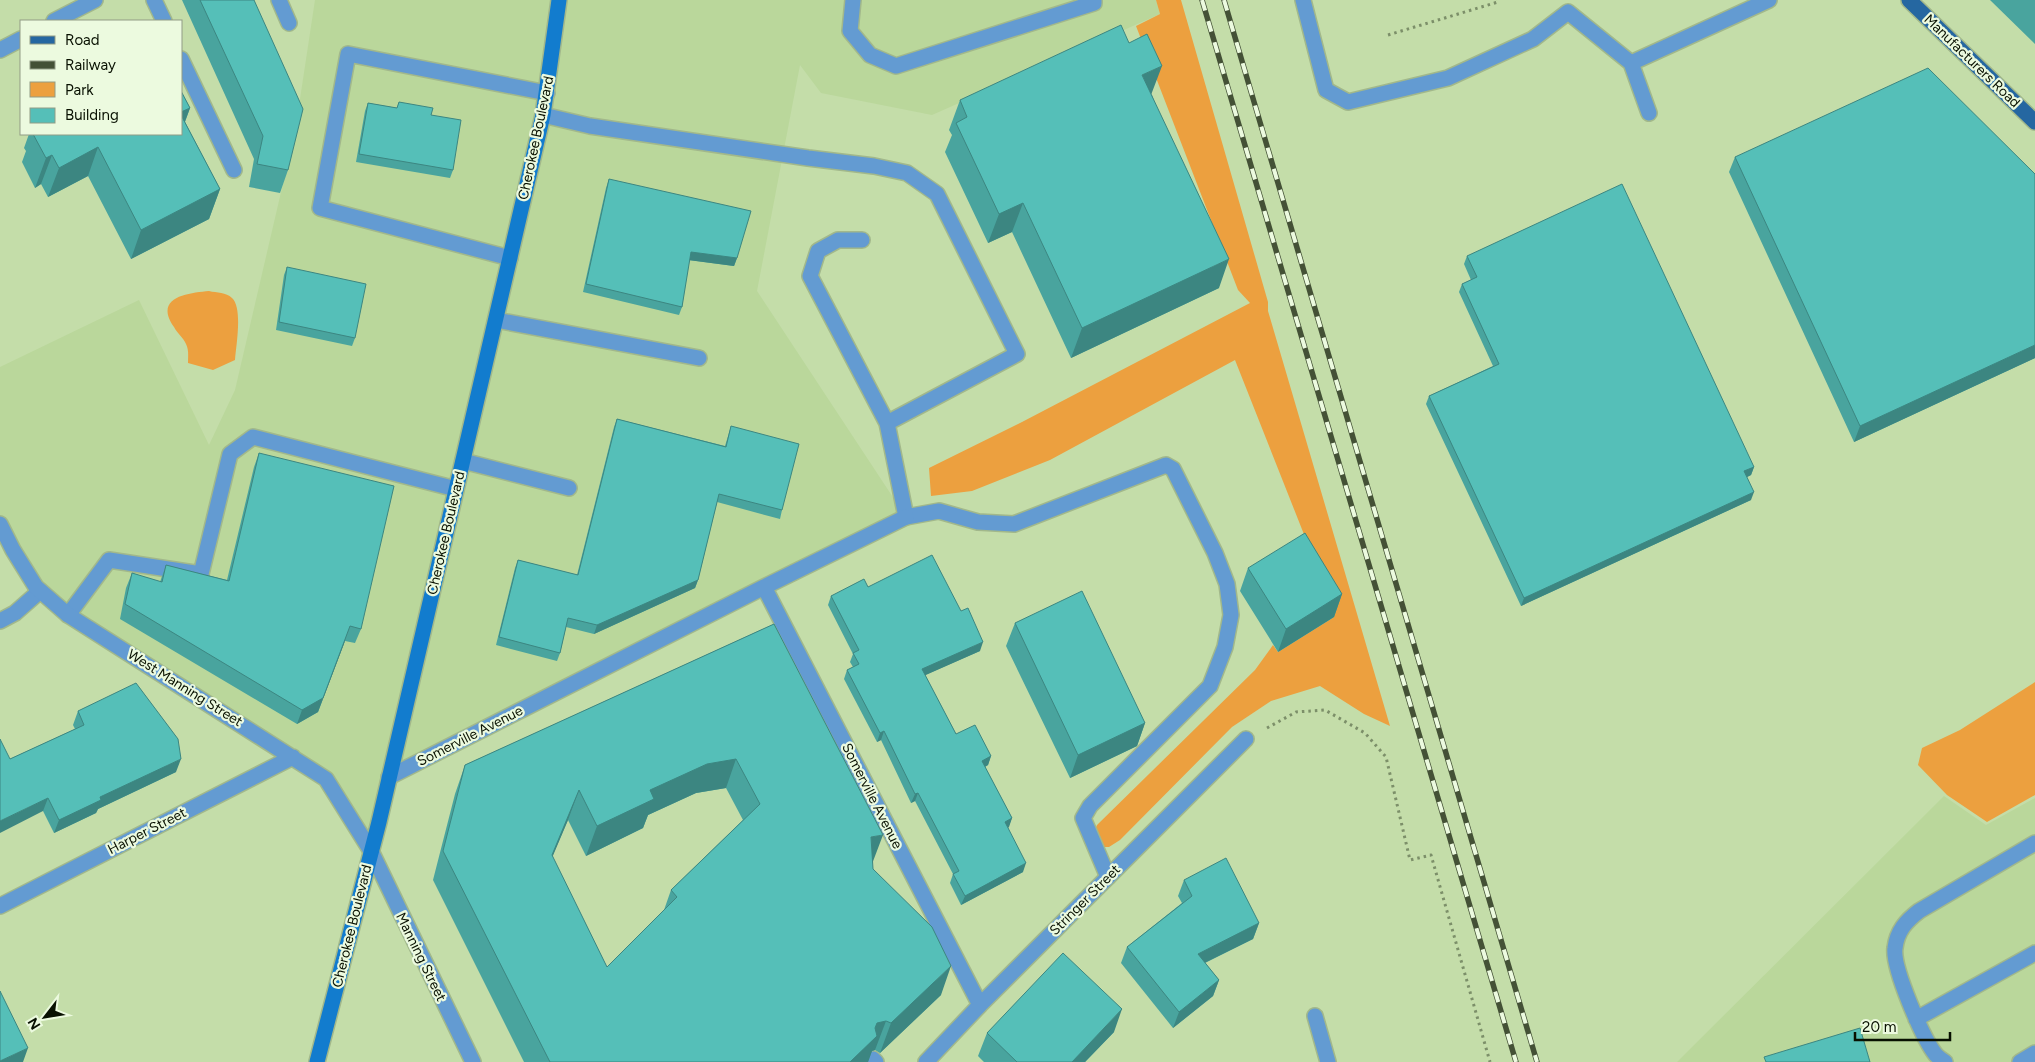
<svg xmlns="http://www.w3.org/2000/svg" width="2035" height="1062" font-family="Figtree,sans-serif">
<style>
.built{fill:#bad79b}
.green{fill:#eca03f}
.lines{fill:none;stroke-linecap:round;stroke-linejoin:round}
.lane-casing{stroke:#a2b88b;stroke-width:18}
.street-casing{stroke:#a2b88b;stroke-width:18}
.secondary-casing{stroke:#a2b88b;stroke-width:18}
.primary-casing{stroke:#a2b88b;stroke-width:18}
.path{stroke:#7c8f69;stroke-width:3;stroke-dasharray:2.5 4;stroke-linecap:butt}
.lane{stroke:#639bd2;stroke-width:15}
.street{stroke:#639bd2;stroke-width:15}
.secondary{stroke:#127cce;stroke-width:15}
.primary{stroke:#2567a1;stroke-width:15}
.rail-casing{stroke:#445136;stroke-width:5.5}
.rail{stroke:#ecfadf;stroke-width:4;stroke-dasharray:11;stroke-linecap:butt}
.wall{fill:#49a49e;fill-rule:evenodd}
.shaded-wall{fill:#3c8681}
.building{fill:#55bfb8;stroke:#3c8681;fill-rule:evenodd}
.labels{text-anchor:middle;dominant-baseline:central;stroke-width:4.5;stroke-linejoin:round;paint-order:stroke}
.street-label{font-size:14px;fill:#081001;stroke:#ecfadf}
</style>
<rect width="100%" height="100%" fill="#c4dda9"/>
<path class="built" d="M 315,0 L 1156,0 L 1160,14 L 932,115 L 821,93 L 800,65 L 757,291 L 906,517 L 390,777 L 371,851 L 326,779 L 36,587 L 0,524 L 0,367 L 139,300 L 209,445 L 235,390 L 295,132 Z
M 1944,796 L 1986,825 L 2035,798 L 2035,1062 L 1677,1062 Z"/>
<path class="green" d="M 1156,0 L 1181,0 L 1268,302 L 1268,311 L 1390,726 L 1364,714 L 1320,686 L 1271,701 L 1232,727 L 1120,840 L 1109,847 L 1102,847 L 1093,834 L 1097,825 L 1255,670 L 1273,645 L 1278,652 L 1334,617 L 1309,547 L 1235,360 L 1050,460 L 972,491 L 931,496 L 929,468 L 1022,422 L 1250,303 L 1238,290 L 1136,26 L 1160,14 Z
M 209,291 C 217,293 226,292 232,298 C 243,308 236,346 235,360 L 213,370 L 188,363 C 188,356 189,350 186,344 C 183,337 177,333 174,327 C 153,297 188,293 209,291 Z
M 2035,682 L 2035,795 L 1987,822 L 1947,795 L 1918,765 L 1922,748 L 1960,730 Z"/>
<g class="lines">
<g class="lane-casing">
<path id="lane" d="M 154,0 L 164,21
M 279,0 L 289,23
M 853,0 L 850,31 L 870,55 L 896,66 L 1094,3 L 1094,0
M 1303,0 L 1326,90 L 1348,102 L 1448,78 L 1533,39 L 1568,12 L 1631,63
M 181,59 L 234,170
M 1649,113 L 1631,63 L 1769,0
M 543,115 L 590,126 L 808,158 L 874,166 L 907,173 L 937,194 L 1017,354 L 887,423 L 906,517 L 939,511 L 978,522 L 1014,524 L 1166,465 L 1173,469 L 1215,553 L 1227,584 L 1231,615 L 1225,647 L 1210,686 L 1090,806 L 1083,818 L 1108,877
M 862,240 L 838,240 L 818,251 L 810,276 L 887,423
M 510,258 L 320,208 L 348,54 L 547,93
M 496,320 L 699,358
M 463,461 L 569,488
M 68,615 L 109,560 L 201,574 L 230,454 L 253,437 L 456,489
M 0,621 L 15,613 L 40,591
M 1916,1019 L 2035,953
M 873,1059 L 876,1062
M 1945,1062 C 1942,1060 1938,1057 1936,1055 C 1923,1039 1892,967 1895,948 C 1897,931 1906,921 1919,911 L 2035,843
M 2020,1062 L 2035,1053"/>
</g>
<g class="street-casing">
<path id="street" d="M 54,21 L 95,0
M 0,50 L 21,39
M 0,524 L 13,550 L 36,587 L 68,615 L 326,779 L 371,851 L 473,1062
M 764,587 L 980,1005
M 389,777 L 764,587 L 906,517
M 0,906 L 293,757
M 1315,1016 L 1328,1062
M 926,1062 L 980,1005 L 1246,739"/>
</g>
<g class="secondary-casing">
<path id="secondary" d="M 317,1062 L 379,822 L 543,115 L 559,0"/>
</g>
<g class="primary-casing">
<path id="primary" d="M 1909,0 L 2035,122"/>
</g>
<path class="path" d="M 1388,35 L 1498,2 L 1497,0
M 1267,728 L 1296,712 L 1325,710 L 1365,733 L 1386,757 L 1410,860 L 1431,855 L 1490,1062"/>
<use href="#lane" class="lane"/>
<use href="#street" class="street"/>
<use href="#secondary" class="secondary"/>
<use href="#primary" class="primary"/>
<g class="rail-casing">
<path id="rail" d="M 1202,0 L 1516,1062
M 1224,0 L 1537,1062"/>
</g>
<use href="#rail" class="rail"/>
</g>
<path class="wall" d="M 182,0 L 254,0 L 288,170 L 280,193 L 249,187 L 254,159 Z
M 1990,0 L 2035,0 L 2035,44 Z
M 181,91 L 190,108 L 185,122 L 220,189 L 209,219 L 131,259 L 88,176 L 48,197 L 41,184 L 35,188 L 22,162 L 26,151 L 24,148 L 29,134 L 181,134 Z
M 1152,95 L 1219,288 L 1071,358 L 1012,232 L 988,243 L 945,152 L 952,135 L 949,130 L 960,100 Z
M 399,102 L 431,115 L 453,170 L 450,178 L 356,162 L 365,111 L 368,103 L 397,108 Z
M 1735,157 L 2035,174 L 2035,358 L 1854,442 L 1729,172 Z
M 609,179 L 737,258 L 734,266 L 689,260 L 682,307 L 679,315 L 583,292 L 606,188 Z
M 1467,256 L 1754,467 L 1751,475 L 1747,477 L 1751,500 L 1521,606 L 1426,404 L 1429,396 L 1493,366 L 1459,292 L 1462,284 L 1471,280 L 1464,264 Z
M 287,267 L 355,338 L 352,346 L 276,330 L 284,275 Z
M 617,419 L 725,446 L 731,426 L 782,510 L 780,519 L 717,502 L 698,580 L 695,588 L 594,634 L 566,627 L 560,653 L 557,661 L 496,645 L 515,568 L 518,560 L 577,575 L 614,427 Z
M 259,453 L 361,629 L 355,643 L 345,641 L 318,712 L 297,724 L 120,619 L 126,588 L 132,573 L 160,582 L 166,565 L 227,580 L 254,467 Z
M 1248,568 L 1342,594 L 1334,617 L 1278,652 L 1240,591 Z
M 868,587 L 980,651 L 925,675 L 956,734 L 991,756 L 988,765 L 985,767 L 1012,818 L 1008,828 L 1023,872 L 961,905 L 950,883 L 953,874 L 915,801 L 911,803 L 881,740 L 877,742 L 844,679 L 847,670 L 853,667 L 850,662 L 853,654 L 828,605 L 831,596 Z
M 1015,623 L 1145,723 L 1137,746 L 1070,778 L 1006,646 Z
M 774,624 L 872,865 L 873,869 L 941,995 L 880,1053 L 875,1050 L 872,1051 L 868,1062 L 524,1062 L 433,880 L 455,794 L 465,765 ZM 726,788 L 743,820 L 671,890 L 664,910 L 607,967 L 552,857 L 568,820 L 586,856 L 643,828 L 648,815 L 696,793 Z
M 78,711 L 176,772 L 98,809 L 96,813 L 54,833 L 43,811 L 10,759 L 75,729 L 73,725 Z
M 1184,880 L 1259,923 L 1253,939 L 1205,963 L 1219,980 L 1213,996 L 1173,1028 L 1121,963 L 1127,947 L 1182,903 L 1178,896 Z
M 1114,1032 L 1085,1062 L 984,1062 L 978,1056 L 987,1033 Z"/>
<path class="shaded-wall" d="M 1162,66 L 1151,95 L 1142,75 Z
M 190,108 L 181,132 L 181,112 Z
M 98,147 L 88,176 L 48,197 L 59,168 Z
M 52,155 L 41,184 L 35,188 L 46,158 Z
M 220,189 L 209,219 L 131,259 L 141,230 Z
M 1023,203 L 1012,232 L 988,243 L 999,214 Z
M 691,252 L 737,258 L 734,266 L 688,260 Z
M 1229,259 L 1219,288 L 1071,358 L 1082,328 Z
M 2035,345 L 2035,358 L 1854,442 L 1860,426 Z
M 1754,467 L 1751,475 L 1741,480 L 1744,471 Z
M 1754,492 L 1751,500 L 1521,606 L 1524,598 Z
M 698,580 L 695,588 L 594,634 L 597,625 Z
M 1342,594 L 1334,617 L 1278,652 L 1286,629 Z
M 345,641 L 318,712 L 297,724 L 302,710 Z
M 983,642 L 980,651 L 919,678 L 922,669 Z
M 1145,723 L 1137,746 L 1070,778 L 1078,755 Z
M 884,731 L 881,740 L 877,742 L 880,733 Z
M 991,756 L 988,765 L 979,770 L 982,761 Z
M 181,759 L 176,772 L 98,809 L 96,813 L 54,833 L 59,820 L 100,797 Z
M 736,759 L 726,788 L 696,793 L 648,815 L 643,828 L 586,856 L 597,826 L 650,790 L 707,764 Z
M 579,790 L 568,820 L 541,884 L 552,855 Z
M 918,793 L 915,801 L 911,803 L 915,794 Z
M 48,798 L 43,811 L 0,833 L 0,821 Z
M 1012,818 L 1009,827 L 1002,831 L 1005,822 Z
M 883,835 L 872,864 L 871,837 Z
M 1026,863 L 1023,872 L 961,905 L 965,896 Z
M 1259,923 L 1253,939 L 1192,969 L 1198,954 Z
M 951,966 L 941,995 L 880,1053 L 891,1023 Z
M 1219,980 L 1213,996 L 1173,1028 L 1179,1012 Z
M 1122,1009 L 1114,1032 L 1085,1062 L 1072,1062 Z
M 886,1021 L 875,1050 L 872,1051 L 868,1062 L 850,1062 L 877,1023 Z
M 28,1048 L 23,1062 L 0,1062 L 0,1061 Z"/>
<path class="building" d="M 200,0 L 254,0 L 303,109 L 288,170 L 257,164 L 263,136 Z
M 1121,25 L 1129,43 L 1147,34 L 1162,66 L 1142,75 L 1229,259 L 1082,328 L 1023,203 L 999,214 L 956,123 L 967,117 L 960,100 Z
M 1928,68 L 2035,174 L 2035,345 L 1860,426 L 1735,157 Z
M 181,91 L 190,108 L 181,112 Z
M 399,102 L 433,108 L 431,115 L 461,120 L 453,170 L 359,154 L 368,103 L 397,108 Z
M 181,115 L 220,189 L 141,230 L 98,147 L 59,168 L 52,155 L 46,158 L 33,134 L 181,134 Z
M 609,179 L 751,211 L 737,258 L 691,252 L 682,307 L 586,284 Z
M 1622,184 L 1754,467 L 1744,471 L 1754,492 L 1524,598 L 1429,396 L 1499,364 L 1462,284 L 1477,277 L 1467,256 Z
M 287,267 L 366,284 L 355,338 L 279,322 Z
M 617,419 L 726,447 L 731,426 L 799,444 L 782,510 L 719,494 L 698,580 L 597,625 L 568,618 L 560,653 L 499,637 L 518,560 L 578,575 Z
M 259,453 L 394,486 L 361,629 L 350,626 L 323,698 L 302,710 L 125,604 L 132,573 L 162,582 L 166,565 L 229,581 Z
M 1305,533 L 1342,594 L 1286,629 L 1248,568 Z
M 932,555 L 961,611 L 968,608 L 983,642 L 922,669 L 956,734 L 975,725 L 991,756 L 982,761 L 1012,818 L 1005,822 L 1026,863 L 965,896 L 953,874 L 959,871 L 918,793 L 915,794 L 884,731 L 880,733 L 847,670 L 859,664 L 853,653 L 859,650 L 831,596 L 864,579 L 868,587 Z
M 1082,591 L 1145,723 L 1078,755 L 1015,623 Z
M 774,624 L 883,835 L 871,837 L 873,869 L 932,927 L 951,966 L 891,1023 L 886,1021 L 877,1023 L 875,1028 L 877,1036 L 850,1062 L 550,1062 L 443,851 L 465,765 ZM 736,759 L 760,804 L 671,890 L 677,897 L 607,967 L 552,855 L 579,790 L 597,826 L 654,799 L 650,790 L 707,764 Z
M 136,683 L 178,739 L 181,759 L 100,797 L 101,800 L 59,820 L 48,798 L 0,821 L 0,739 L 10,759 L 84,725 L 78,711 Z
M 1226,858 L 1259,923 L 1198,954 L 1219,980 L 1179,1012 L 1127,947 L 1192,896 L 1184,880 Z
M 1063,953 L 1122,1009 L 1072,1062 L 1017,1062 L 987,1033 Z
M 0,991 L 28,1048 L 0,1061 Z
M 1860,1028 L 1870,1062 L 1766,1062 L 1764,1057 Z"/>
<g class="labels">
<g class="street-label">
<text transform="translate(1972 61) rotate(44)">Manufacturers Road</text>
<text transform="translate(536 138) rotate(-78)">Cherokee Boulevard</text>
<text transform="translate(446 533) rotate(-77)">Cherokee Boulevard</text>
<text transform="translate(185 688) rotate(32)">West Manning Street</text>
<text transform="translate(470 736) rotate(-27)">Somerville Avenue</text>
<text transform="translate(872 796) rotate(63)">Somerville Avenue</text>
<text transform="translate(147 831) rotate(-27)">Harper Street</text>
<text transform="translate(1085 900) rotate(-45)">Stringer Street</text>
<text transform="translate(352 926) rotate(-76)">Cherokee Boulevard</text>
<text transform="translate(421 957) rotate(64)">Manning Street</text>
</g>
</g>
<rect x="20" y="20" width="162" height="115" fill="#ecfadf" stroke="#919c86"/>
<rect x="30" y="36" width="25" height="8" fill="#2567a1" stroke="#919c86"/>
<text x="65" y="45" font-size="15" fill="#081001">Road</text>
<rect x="30" y="61" width="25" height="8" fill="#445136" stroke="#919c86"/>
<text x="65" y="70" font-size="15" fill="#081001">Railway</text>
<rect x="30" y="82" width="25" height="15" fill="#eca03f" stroke="#919c86"/>
<text x="65" y="95" font-size="15" fill="#081001">Park</text>
<rect x="30" y="108" width="25" height="15" fill="#55bfb8" stroke="#919c86"/>
<text x="65" y="120" font-size="15" fill="#081001">Building</text>
<g transform="translate(45 1017) rotate(239)" stroke="#ecfadf" stroke-width="4" paint-order="stroke">
<path d="M0-4L9 19L0 12L-9 19Z" fill="#081001"/>
<text y="-8" font-size="14" font-weight="bold" text-anchor="middle" fill="#081001">N</text>
</g>
<path d="M1855 1032v8h95v-8" fill="none" stroke="#081001" stroke-width="2.5"/>
<text x="1862" y="1032" font-size="15" fill="#081001" stroke="#ecfadf" stroke-width="4" paint-order="stroke">20 m</text>
</svg>
